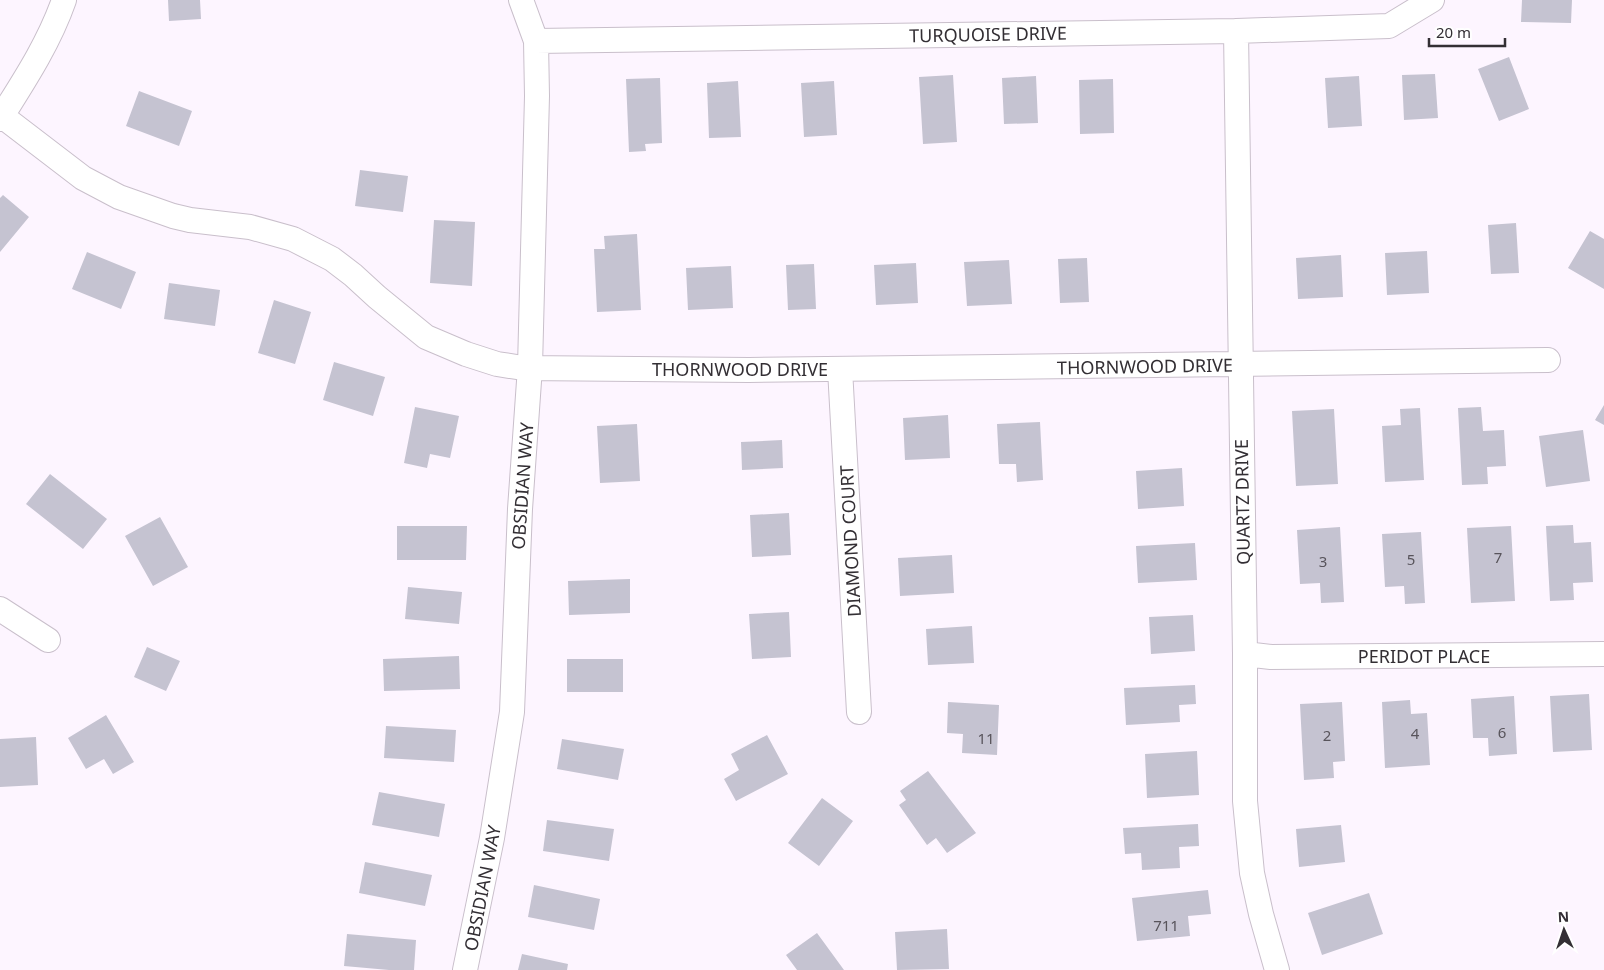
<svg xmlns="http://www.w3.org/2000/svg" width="1604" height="970" font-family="'Noto Sans',sans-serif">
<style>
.building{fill:#c5c3d1}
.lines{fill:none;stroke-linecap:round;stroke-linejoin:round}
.minor-casing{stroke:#c9bfcb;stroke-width:26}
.minor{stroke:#fff;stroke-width:24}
.labels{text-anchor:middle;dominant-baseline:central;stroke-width:4;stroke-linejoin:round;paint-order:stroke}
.number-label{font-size:15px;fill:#58545b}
.street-label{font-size:18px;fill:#332f34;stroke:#fff}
</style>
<rect width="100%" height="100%" fill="#fdf5ff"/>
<path class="building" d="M 168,0 L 200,0 L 201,19 L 169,21 Z
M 1522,0 L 1572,0 L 1571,23 L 1521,22 Z
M 1509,57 L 1529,109 L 1499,121 L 1478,69 Z
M 1435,74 L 1438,118 L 1404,120 L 1402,75 Z
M 953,75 L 957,142 L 923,144 L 919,77 Z
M 1036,76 L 1038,123 L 1004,124 L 1002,78 Z
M 1359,76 L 1362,126 L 1328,128 L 1325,78 Z
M 660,78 L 662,143 L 645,144 L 646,151 L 629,152 L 626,79 Z
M 1113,79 L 1114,133 L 1080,134 L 1079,80 Z
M 738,81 L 741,137 L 709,138 L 707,83 Z
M 834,81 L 837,135 L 804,137 L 801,83 Z
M 139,91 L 192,111 L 179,146 L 126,126 Z
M 360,170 L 408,176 L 403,212 L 355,206 Z
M 3,195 L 29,217 L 0,252 L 0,198 Z
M 434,220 L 475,222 L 472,286 L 430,283 Z
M 1516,223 L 1519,273 L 1491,274 L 1488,225 Z
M 1590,231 L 1604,239 L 1604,289 L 1568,268 Z
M 637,234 L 641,310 L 597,312 L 594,249 L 605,249 L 604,236 Z
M 1427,251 L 1429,293 L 1387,295 L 1385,253 Z
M 87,252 L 136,272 L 121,309 L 72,289 Z
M 1341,255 L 1343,297 L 1298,299 L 1296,258 Z
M 1087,258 L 1089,302 L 1060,303 L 1058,259 Z
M 1009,260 L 1012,304 L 967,306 L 964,262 Z
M 916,263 L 918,303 L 876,305 L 874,265 Z
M 814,264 L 816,309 L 788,310 L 786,265 Z
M 731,266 L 733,308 L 688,310 L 686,268 Z
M 169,283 L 220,290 L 215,326 L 164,319 Z
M 274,300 L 311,312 L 295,364 L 258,353 Z
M 334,362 L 385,377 L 373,416 L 323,400 Z
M 1604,405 L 1604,425 L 1595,420 Z
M 415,407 L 459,416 L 450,458 L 430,454 L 427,468 L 404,463 Z
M 1481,407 L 1483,431 L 1504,430 L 1506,466 L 1487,467 L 1488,484 L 1462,485 L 1458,408 Z
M 1420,408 L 1424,480 L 1385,482 L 1382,426 L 1401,425 L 1400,409 Z
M 1334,409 L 1338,484 L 1296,486 L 1292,411 Z
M 948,415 L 950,458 L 905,460 L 903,418 Z
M 1040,422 L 1043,480 L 1017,482 L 1016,464 L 999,464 L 997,424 Z
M 637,424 L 640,481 L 600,483 L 597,426 Z
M 1583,430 L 1590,481 L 1546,487 L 1539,436 Z
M 782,440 L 783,468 L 742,470 L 741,442 Z
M 1182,468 L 1184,506 L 1138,509 L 1136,471 Z
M 50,474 L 107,519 L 83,549 L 26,504 Z
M 789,513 L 791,555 L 752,557 L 750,515 Z
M 160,517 L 188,567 L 153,586 L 125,536 Z
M 1573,525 L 1574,543 L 1591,542 L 1593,582 L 1573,583 L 1574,600 L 1550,601 L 1546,526 Z
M 397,526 L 467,526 L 466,560 L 397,560 Z
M 1511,526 L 1515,601 L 1471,603 L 1467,528 Z
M 1340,527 L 1344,602 L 1321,603 L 1320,583 L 1300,584 L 1297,530 Z
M 1421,532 L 1425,603 L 1405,604 L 1404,586 L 1385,587 L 1382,534 Z
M 1195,543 L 1197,580 L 1138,583 L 1136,546 Z
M 952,555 L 954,593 L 900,596 L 898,558 Z
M 630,579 L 630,613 L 569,615 L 568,581 Z
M 408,587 L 462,592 L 459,624 L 405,619 Z
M 789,612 L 791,657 L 752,659 L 749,614 Z
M 1193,615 L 1195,651 L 1151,654 L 1149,617 Z
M 972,626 L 974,663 L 928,665 L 926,629 Z
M 147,647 L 180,661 L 166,691 L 134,677 Z
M 459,656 L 460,689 L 384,691 L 383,659 Z
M 567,659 L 623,659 L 623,692 L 567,692 Z
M 1195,685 L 1196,704 L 1179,705 L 1180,722 L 1126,725 L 1124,688 Z
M 1589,694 L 1592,750 L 1553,752 L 1550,696 Z
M 1514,696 L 1517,754 L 1489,756 L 1488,738 L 1473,738 L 1471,699 Z
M 1410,700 L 1411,714 L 1427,713 L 1430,765 L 1385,768 L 1382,702 Z
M 948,702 L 999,705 L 997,755 L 962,753 L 963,734 L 947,733 Z
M 1342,702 L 1345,761 L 1333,762 L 1334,778 L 1304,780 L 1300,704 Z
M 106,715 L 134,762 L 113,774 L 104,759 L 86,769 L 68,738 Z
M 386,726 L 456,730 L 454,762 L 384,758 Z
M 767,735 L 788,774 L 736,801 L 724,779 L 739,770 L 731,754 Z
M 36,737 L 38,785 L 0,787 L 0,739 Z
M 562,739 L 624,749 L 618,780 L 557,769 Z
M 1197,751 L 1199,795 L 1147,798 L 1145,754 Z
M 928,771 L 976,833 L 947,853 L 936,838 L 927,845 L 899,805 L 906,800 L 900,791 Z
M 379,792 L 445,804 L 439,837 L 372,825 Z
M 822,798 L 853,821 L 819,866 L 788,843 Z
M 547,820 L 614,829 L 609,861 L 543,851 Z
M 1198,824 L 1199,846 L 1179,847 L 1180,868 L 1142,870 L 1141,853 L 1125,854 L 1123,828 Z
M 1341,825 L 1345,862 L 1299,867 L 1296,829 Z
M 365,862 L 432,875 L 425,906 L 359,893 Z
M 534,885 L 600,899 L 594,930 L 528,917 Z
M 1208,890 L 1211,914 L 1188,916 L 1190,936 L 1137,941 L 1132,898 Z
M 1369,893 L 1383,934 L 1322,955 L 1308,913 Z
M 947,929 L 949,969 L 897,970 L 895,932 Z
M 817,933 L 844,970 L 797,970 L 786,955 Z
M 347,934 L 416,940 L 414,970 L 389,970 L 344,966 Z
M 522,954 L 568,964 L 567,970 L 518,970 Z"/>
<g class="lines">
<g class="minor-casing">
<path id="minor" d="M 1236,31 L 1245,654 L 1245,801 L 1252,873 L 1261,914 L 1277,970
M 536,41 L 1236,31 L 1389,26 L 1432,0
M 2,116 L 83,178 L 119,197 L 173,216 L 190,220 L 250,227 L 293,239 L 332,259 L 353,275 L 377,297 L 426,337 L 466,354 L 497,364 L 523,368 L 749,370 L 1548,360
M 0,119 C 24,81 49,43 64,0
M 840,369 L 859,712
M 0,609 L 48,640
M 1245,654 L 1271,657 L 1604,654
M 465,970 L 492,838 L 512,712 L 520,509 L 530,367 L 537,96 L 536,41 L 521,0"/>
</g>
<use href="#minor" class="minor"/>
</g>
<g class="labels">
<g class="number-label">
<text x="1498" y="557">7</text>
<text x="1411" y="559">5</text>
<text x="1323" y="561">3</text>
<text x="1502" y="732">6</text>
<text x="1415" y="733">4</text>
<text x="1327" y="735">2</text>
<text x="986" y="738">11</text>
<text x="1166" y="925">711</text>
</g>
<g class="street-label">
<text transform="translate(988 34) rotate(-1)">TURQUOISE DRIVE</text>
<text transform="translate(1145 366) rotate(-1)">THORNWOOD DRIVE</text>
<text x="740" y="369">THORNWOOD DRIVE</text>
<text transform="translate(522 486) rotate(-86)">OBSIDIAN WAY</text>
<text transform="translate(1242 502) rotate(-91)">QUARTZ DRIVE</text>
<text transform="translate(850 541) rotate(-93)">DIAMOND COURT</text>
<text x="1424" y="656">PERIDOT PLACE</text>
<text transform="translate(482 888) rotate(-79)">OBSIDIAN WAY</text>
</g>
</g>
<g transform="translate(1564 930) rotate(357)" stroke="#ffffff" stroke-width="4" paint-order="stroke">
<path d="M0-4L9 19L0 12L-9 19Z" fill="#332f34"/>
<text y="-8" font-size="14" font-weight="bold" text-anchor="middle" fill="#332f34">N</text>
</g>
<path d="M1429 38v8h76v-8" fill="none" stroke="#332f34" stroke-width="2.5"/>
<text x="1436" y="38" font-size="15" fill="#332f34" stroke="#ffffff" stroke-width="4" paint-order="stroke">20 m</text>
</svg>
